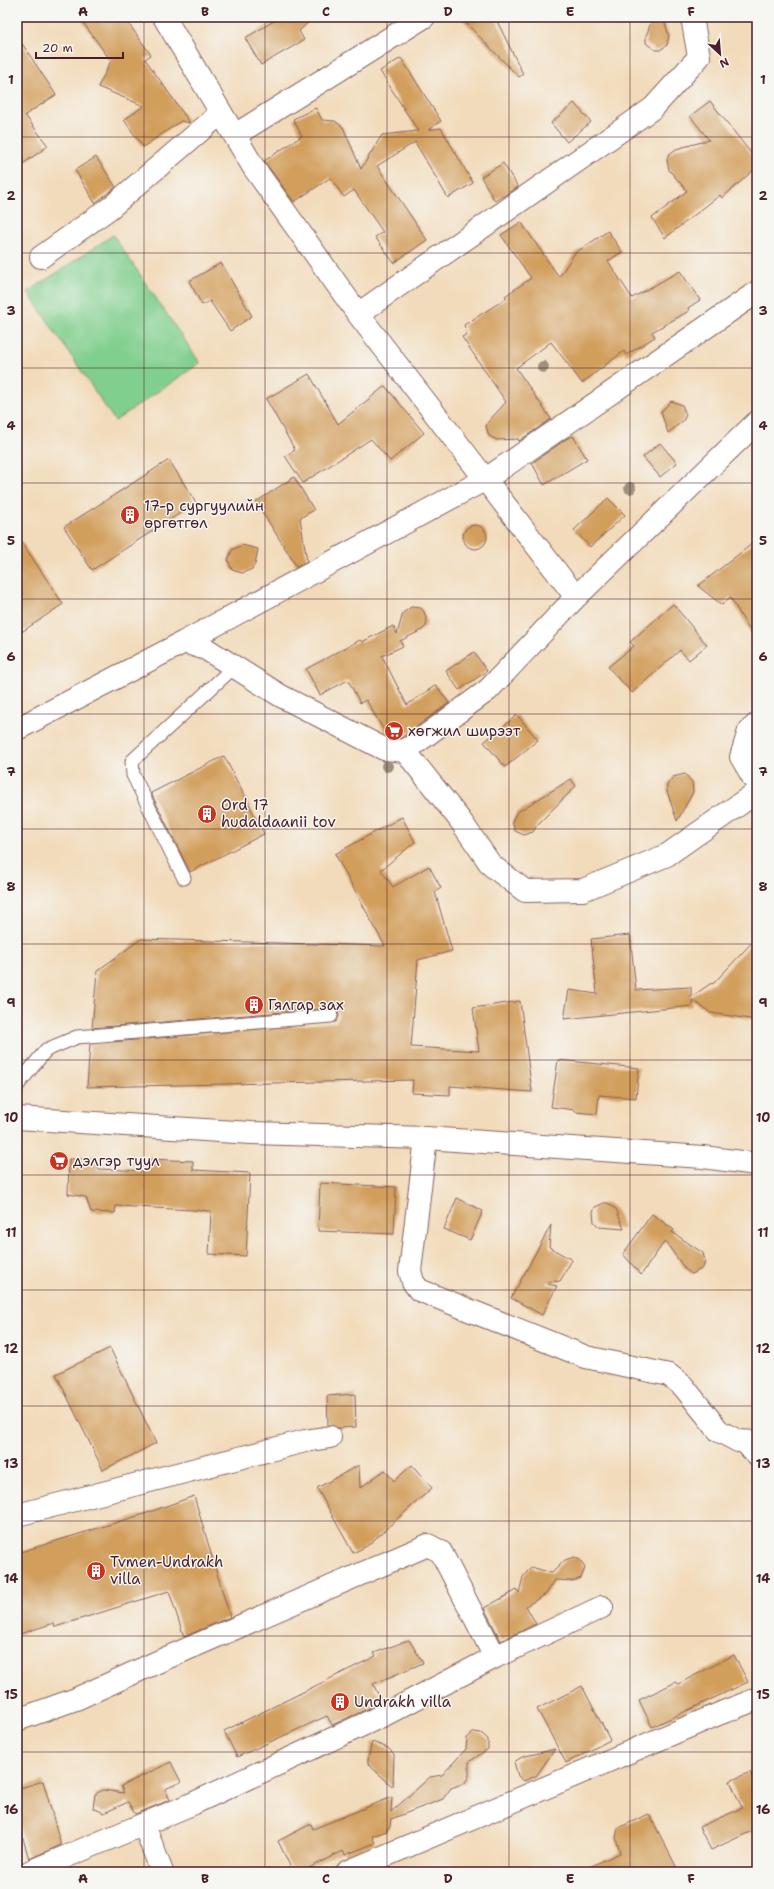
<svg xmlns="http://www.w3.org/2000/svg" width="774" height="1889" font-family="'Shantell Sans',sans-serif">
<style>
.green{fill:#81cf8e;stroke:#66775c}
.building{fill:#d29e5b}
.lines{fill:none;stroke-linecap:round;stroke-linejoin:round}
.service-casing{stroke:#85615d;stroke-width:15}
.minor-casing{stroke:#85615d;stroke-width:24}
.secondary-casing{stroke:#85615d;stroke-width:24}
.service{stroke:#fff;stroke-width:13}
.minor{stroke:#fff;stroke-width:22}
.secondary{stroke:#fff;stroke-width:22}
.tree{fill:#9e917c}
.grid{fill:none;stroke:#4a1f2b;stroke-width:1;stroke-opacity:0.55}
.labels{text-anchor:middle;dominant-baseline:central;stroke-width:3;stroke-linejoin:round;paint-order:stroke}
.poi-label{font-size:15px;fill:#4a1f2b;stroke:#f6f6f2;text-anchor:start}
.neatline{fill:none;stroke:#4a1f2b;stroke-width:1.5}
.grid-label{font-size:13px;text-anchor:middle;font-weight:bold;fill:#4a1f2b}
</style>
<rect width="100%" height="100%" fill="#f6f6f2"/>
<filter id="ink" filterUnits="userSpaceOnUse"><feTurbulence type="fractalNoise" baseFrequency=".025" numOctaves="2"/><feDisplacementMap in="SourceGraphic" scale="8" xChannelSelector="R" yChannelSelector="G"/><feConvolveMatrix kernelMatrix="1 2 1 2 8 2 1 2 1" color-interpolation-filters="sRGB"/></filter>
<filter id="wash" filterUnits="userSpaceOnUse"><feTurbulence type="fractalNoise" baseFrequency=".012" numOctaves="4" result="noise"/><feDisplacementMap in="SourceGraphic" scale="16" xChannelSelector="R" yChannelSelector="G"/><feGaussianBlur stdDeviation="0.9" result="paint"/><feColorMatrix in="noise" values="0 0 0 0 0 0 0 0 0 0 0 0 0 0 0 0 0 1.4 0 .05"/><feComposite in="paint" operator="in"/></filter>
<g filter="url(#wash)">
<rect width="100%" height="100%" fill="#f2dbbb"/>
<path class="green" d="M 113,235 L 200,363 L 115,421 L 28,292 Z"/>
<g id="blocks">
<path class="building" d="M 79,17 L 124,17 L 151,55 L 145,59 L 190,123 L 181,121 L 143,147 L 124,120 L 144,106 L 98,87 L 111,61 Z
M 281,17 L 314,17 L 299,31 L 304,40 L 261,65 L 245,38 Z
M 460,17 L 495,17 L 523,74 L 519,77 Z
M 653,17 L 663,17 L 669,36 L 667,45 L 660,50 L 655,50 L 646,43 L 646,36 Z
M 17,36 L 56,95 L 25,115 L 48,146 L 17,168 Z
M 401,58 L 441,121 L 428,130 L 441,128 L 473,183 L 448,198 L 415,142 L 377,166 L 427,240 L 394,263 L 375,237 L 383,232 L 354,190 L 344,197 L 330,178 L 294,202 L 264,161 L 302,136 L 293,119 L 316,108 L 322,120 L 335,121 L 343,127 L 361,169 L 382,135 L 418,131 L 380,71 Z
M 710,101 L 757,161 L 757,167 L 722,198 L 720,195 L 665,238 L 652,218 L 687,191 L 669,170 L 667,160 L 668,155 L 676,149 L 709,140 L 690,116 Z
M 574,103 L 591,122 L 567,142 L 551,123 Z
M 96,157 L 116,187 L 95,203 L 75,170 Z
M 503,163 L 518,187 L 495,201 L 481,177 Z
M 521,222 L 559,277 L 575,253 L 608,231 L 622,252 L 608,261 L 632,298 L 680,271 L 700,300 L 688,308 L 689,311 L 652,332 L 655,337 L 626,355 L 624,351 L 582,383 L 551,342 L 516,368 L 551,419 L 519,441 L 518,439 L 497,440 L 489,436 L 486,426 L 488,422 L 506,402 L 462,337 L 467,334 L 464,325 L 507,298 L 505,296 L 531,278 L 501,235 Z
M 221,263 L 252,316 L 230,331 L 210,301 L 202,305 L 189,281 Z
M 309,374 L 338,424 L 385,386 L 424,433 L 390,461 L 371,439 L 303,483 L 285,456 L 295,450 L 266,399 Z
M 671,401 L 682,405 L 686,415 L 683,421 L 668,433 L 661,412 Z
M 573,436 L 587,459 L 544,485 L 532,463 L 566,439 Z
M 660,443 L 677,463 L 660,477 L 643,457 Z
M 169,460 L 196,503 L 92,570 L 64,527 Z
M 294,477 L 314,510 L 300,518 L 307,561 L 297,567 L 256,502 Z
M 608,498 L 625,515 L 590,547 L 574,530 Z
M463 537a12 12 0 1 1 24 0a12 12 0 1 1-24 0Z
M 17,535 L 63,604 L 17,635 Z
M 757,540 L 757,643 L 730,597 L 722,605 L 698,586 Z
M 242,545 L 258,549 L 255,564 L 252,569 L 242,573 L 232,570 L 228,560 L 232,550 Z
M 673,604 L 707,645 L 689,660 L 680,650 L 632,693 L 608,667 L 634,646 L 630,642 Z
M 411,607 L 421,608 L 424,612 L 427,621 L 426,626 L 422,630 L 400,641 L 403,646 L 382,656 L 407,705 L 436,685 L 449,703 L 401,738 L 388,737 L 366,700 L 360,703 L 348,680 L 320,695 L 306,669 L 360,640 L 362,642 L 393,626 L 397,634 L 403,613 Z
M 474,652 L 487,671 L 459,690 L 446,671 Z
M 517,715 L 538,740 L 505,767 L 484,742 Z
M 224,756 L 264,834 L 190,872 L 151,793 Z
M 685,774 L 692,782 L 693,792 L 677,821 L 667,791 L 667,785 L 673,777 Z
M 571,779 L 576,786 L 537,825 L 533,832 L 524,835 L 515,831 L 512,822 L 516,813 Z
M 402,817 L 415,842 L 381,870 L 393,887 L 429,866 L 441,888 L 435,892 L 452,951 L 418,960 L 411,1047 L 479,1051 L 473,1008 L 520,1001 L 532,1092 L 450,1086 L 450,1095 L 412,1093 L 413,1080 L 87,1087 L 90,1044 L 336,1022 L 339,1016 L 338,1012 L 330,1008 L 92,1028 L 97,971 L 141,939 L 385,946 L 335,854 Z
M 630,935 L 636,990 L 691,987 L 691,997 L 710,984 L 714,983 L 757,937 L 757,1020 L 711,1013 L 692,1000 L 692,1006 L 564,1019 L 569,990 L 597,994 L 591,939 Z
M 558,1060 L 639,1068 L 636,1098 L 599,1095 L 597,1114 L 575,1112 L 575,1110 L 551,1107 Z
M 69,1159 L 96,1159 L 97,1169 L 150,1171 L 150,1159 L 193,1161 L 193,1170 L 250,1173 L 246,1256 L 209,1254 L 211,1211 L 116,1206 L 115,1213 L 91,1212 L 86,1197 L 68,1194 Z
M 320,1183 L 396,1187 L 394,1234 L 318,1231 Z
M 457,1198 L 483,1211 L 470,1240 L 444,1229 Z
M 604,1203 L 608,1203 L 616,1209 L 624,1229 L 599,1227 L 594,1222 L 593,1212 L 595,1207 Z
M 652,1214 L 674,1230 L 672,1232 L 703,1253 L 705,1261 L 703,1268 L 692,1274 L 685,1269 L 665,1241 L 641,1275 L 623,1254 Z
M 551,1225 L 549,1247 L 572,1260 L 560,1281 L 547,1282 L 547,1284 L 557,1286 L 542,1315 L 511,1298 Z
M 110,1348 L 156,1443 L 103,1470 L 56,1374 Z
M 355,1394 L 356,1427 L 338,1428 L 328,1425 L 327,1396 Z
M 359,1465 L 360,1488 L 385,1470 L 394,1481 L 412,1465 L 432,1488 L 367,1546 L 353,1553 L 317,1488 Z
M 194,1496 L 230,1617 L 184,1637 L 169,1591 L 55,1627 L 54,1623 L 17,1635 L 17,1553 L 144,1514 Z
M 574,1557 L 580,1560 L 585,1568 L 581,1578 L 573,1581 L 555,1580 L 546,1594 L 526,1606 L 536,1624 L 501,1641 L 484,1608 L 517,1590 L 519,1593 L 523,1577 L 531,1567 L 552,1573 L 565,1560 Z
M 409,1640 L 423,1663 L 373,1684 L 382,1702 L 332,1725 L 327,1716 L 237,1757 L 224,1731 L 376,1656 L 374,1653 Z
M 734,1655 L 748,1682 L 652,1727 L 639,1700 L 676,1682 L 678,1684 Z
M 582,1686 L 610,1740 L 566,1763 L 537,1709 Z
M 474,1732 L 481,1733 L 488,1739 L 488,1749 L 469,1762 L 469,1776 L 465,1783 L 451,1788 L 443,1799 L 391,1819 L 390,1827 L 387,1829 L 387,1831 L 372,1836 L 375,1843 L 345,1855 L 343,1851 L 301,1872 L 293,1872 L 278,1841 L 311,1824 L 313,1829 L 392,1797 L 391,1812 L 430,1777 L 442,1775 L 466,1749 L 467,1738 Z
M 372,1742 L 388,1748 L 394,1754 L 393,1787 L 368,1764 L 368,1759 Z
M 555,1749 L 536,1776 L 524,1781 L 518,1776 L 514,1762 L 522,1757 Z
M 171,1762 L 181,1782 L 165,1789 L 170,1800 L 135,1814 L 128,1802 L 104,1813 L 93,1808 L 95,1794 L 103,1790 L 124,1793 L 121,1786 Z
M 750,1772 L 757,1787 L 757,1841 L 752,1831 L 711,1850 L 699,1827 L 742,1808 L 730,1781 Z
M 43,1781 L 61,1845 L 29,1859 L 17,1818 L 17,1789 Z
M 649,1814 L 679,1872 L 578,1872 L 620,1853 L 616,1838 L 618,1828 Z"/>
</g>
</g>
<g filter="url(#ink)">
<use href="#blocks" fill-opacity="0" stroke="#85615d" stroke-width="1"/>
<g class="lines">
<g class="service-casing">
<path id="service" d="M 184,878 L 133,775 L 132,761 L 234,667
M 17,1086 L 46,1050 L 77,1037 L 331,1016
M 738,1441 L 757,1462"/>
</g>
<g class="minor-casing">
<path id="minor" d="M 164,17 L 254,168 L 358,314 L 576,597
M 235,135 L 424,17
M 41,257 L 110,208 L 221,113
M 358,314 L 653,108 L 699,57 L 692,17
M 184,642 L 486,479 L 757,292
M 757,724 L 749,731 L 741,757 L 757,784
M 17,729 L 184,642 L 206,649 L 281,696 L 384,749 L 405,751 L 460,820 L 491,865 L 525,891 L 583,890 L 667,855 L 757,792
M 405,751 L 488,690 L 576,597 L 757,422
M 426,1138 L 410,1271 L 413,1282 L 419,1290 L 586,1357 L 669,1375 L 683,1386 L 719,1431 L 738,1441 L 757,1442
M 17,1515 L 305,1441 L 330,1437
M 17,1720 L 76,1699 L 164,1659 L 428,1545 L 441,1552 L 495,1657
M 144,1825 L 162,1872
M 29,1872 L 192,1804 L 386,1714 L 495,1657 L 602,1607
M 347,1872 L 721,1713 L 757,1699"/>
</g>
<g class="secondary-casing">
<path id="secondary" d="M 17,1118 L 251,1133 L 426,1138 L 703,1157 L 757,1164"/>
</g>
<use href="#service" class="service"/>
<use href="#minor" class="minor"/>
<use href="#secondary" class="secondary"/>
</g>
<g class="tree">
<circle cx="543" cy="367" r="6"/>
<circle cx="630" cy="488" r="6"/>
<circle cx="387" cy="766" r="6"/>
</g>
</g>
<path class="grid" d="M 144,17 L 144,1872M 265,17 L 265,1872M 387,17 L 387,1872M 509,17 L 509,1872M 630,17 L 630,1872M 17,137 L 757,137M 17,253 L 757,253M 17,368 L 757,368M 17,483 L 757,483M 17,599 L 757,599M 17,714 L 757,714M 17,829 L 757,829M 17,944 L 757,944M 17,1060 L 757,1060M 17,1175 L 757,1175M 17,1290 L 757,1290M 17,1406 L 757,1406M 17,1521 L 757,1521M 17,1636 L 757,1636M 17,1752 L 757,1752"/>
<defs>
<g id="building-disc" transform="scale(1)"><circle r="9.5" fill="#c8321e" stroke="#f6f6f2"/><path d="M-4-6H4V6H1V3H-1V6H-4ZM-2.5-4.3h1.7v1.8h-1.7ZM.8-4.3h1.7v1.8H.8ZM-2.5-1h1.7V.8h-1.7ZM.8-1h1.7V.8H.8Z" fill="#fff"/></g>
<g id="supermarket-disc" transform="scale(1)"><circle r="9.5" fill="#c8321e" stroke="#f6f6f2"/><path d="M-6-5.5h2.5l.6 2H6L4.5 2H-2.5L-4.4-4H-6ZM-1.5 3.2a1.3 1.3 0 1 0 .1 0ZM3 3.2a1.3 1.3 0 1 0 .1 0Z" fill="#fff"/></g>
</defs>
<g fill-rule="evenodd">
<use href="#building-disc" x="130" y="515"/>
<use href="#supermarket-disc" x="394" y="731"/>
<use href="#building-disc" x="207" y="814"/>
<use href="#building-disc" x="254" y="1005"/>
<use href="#supermarket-disc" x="59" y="1161"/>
<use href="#building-disc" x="96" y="1571"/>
<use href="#building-disc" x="340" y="1702"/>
</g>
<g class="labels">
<g class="poi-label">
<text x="144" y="506">17-р сургуулийн<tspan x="144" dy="17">өргөтгөл</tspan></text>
<text x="408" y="731">хөгжил ширээт</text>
<text x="221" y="805">Ord 17<tspan x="221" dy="17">hudaldaanii tov</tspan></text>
<text x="268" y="1005">Гялгар зах</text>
<text x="73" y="1161">дэлгэр туул</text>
<text x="110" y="1562">Tvmen-Undrakh<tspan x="110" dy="17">villa</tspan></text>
<text x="354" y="1702">Undrakh villa</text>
</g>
</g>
<rect width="774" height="1889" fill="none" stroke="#f6f6f2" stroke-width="44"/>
<g transform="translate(720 54) rotate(154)" stroke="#f6f6f2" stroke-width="3" paint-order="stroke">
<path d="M0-3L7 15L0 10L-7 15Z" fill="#4a1f2b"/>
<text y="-6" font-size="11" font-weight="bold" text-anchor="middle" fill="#4a1f2b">N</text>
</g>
<path d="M36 52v6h87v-6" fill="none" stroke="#4a1f2b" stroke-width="2"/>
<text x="42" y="52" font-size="12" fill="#4a1f2b" stroke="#f6f6f2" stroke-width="3" paint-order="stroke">20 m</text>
<rect x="22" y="22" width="730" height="1845" class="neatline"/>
<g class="grid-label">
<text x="83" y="16">A</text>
<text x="205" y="16">B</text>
<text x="326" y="16">C</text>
<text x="448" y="16">D</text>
<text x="570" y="16">E</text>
<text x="691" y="16">F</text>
<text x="11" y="84">1</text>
<text x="763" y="84">1</text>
<text x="11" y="200">2</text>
<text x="763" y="200">2</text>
<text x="11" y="315">3</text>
<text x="763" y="315">3</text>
<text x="11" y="430">4</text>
<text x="763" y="430">4</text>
<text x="11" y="545">5</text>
<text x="763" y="545">5</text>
<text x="11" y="661">6</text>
<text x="763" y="661">6</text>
<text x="11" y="776">7</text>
<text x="763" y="776">7</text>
<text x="11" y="891">8</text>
<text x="763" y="891">8</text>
<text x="11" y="1007">9</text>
<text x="763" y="1007">9</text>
<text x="11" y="1122">10</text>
<text x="763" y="1122">10</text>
<text x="11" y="1237">11</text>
<text x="763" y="1237">11</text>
<text x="11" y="1353">12</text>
<text x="763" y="1353">12</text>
<text x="11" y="1468">13</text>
<text x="763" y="1468">13</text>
<text x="11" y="1583">14</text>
<text x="763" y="1583">14</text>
<text x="11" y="1699">15</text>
<text x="763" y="1699">15</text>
<text x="11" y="1814">16</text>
<text x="763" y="1814">16</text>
<text x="83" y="1883">A</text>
<text x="205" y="1883">B</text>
<text x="326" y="1883">C</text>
<text x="448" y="1883">D</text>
<text x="570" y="1883">E</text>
<text x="691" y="1883">F</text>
</g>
</svg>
